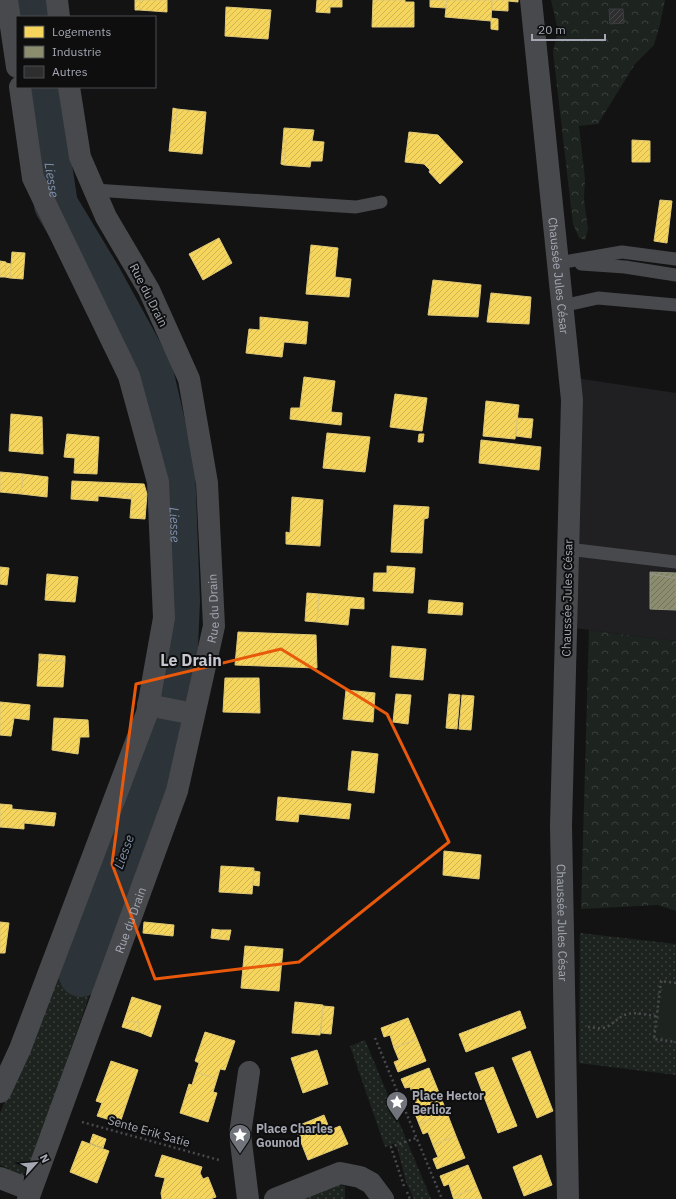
<svg xmlns="http://www.w3.org/2000/svg" width="676" height="1199" font-family="'IBM Plex Sans',sans-serif">
<style>
.built{fill:#202022}
.green{fill:url(#green-dots)}
.forest{fill:url(#forest-crowns)}
.pitch{fill:#1d231f}
.homes{fill:url(#homes-hatch);stroke:#dec876}
.industry{fill:url(#industry-hatch);stroke:#949483}
.lines{fill:none;stroke-linecap:round;stroke-linejoin:round}
.river{stroke:#2c3339;stroke-width:44}
.building{fill:url(#building-hatch);stroke:#3c3d40}
.path{stroke:#494a4d;stroke-width:2.5;stroke-dasharray:2 3;stroke-linecap:butt}
.service{stroke:#48494c;stroke-width:13}
.minor{stroke:#48494c;stroke-width:22}
.marked{fill:none;stroke:#e8590c;stroke-width:3;stroke-linejoin:round}
.labels{text-anchor:middle;dominant-baseline:central;stroke-width:4;stroke-linejoin:round;paint-order:stroke}
.street-label{font-size:12px;fill:#a5a8b3;stroke:#0e0e0f}
.poi-label{font-size:12px;font-weight:bold;fill:#a5a8b3;stroke:#0e0e0f;text-anchor:start}
.water-label{font-size:13px;font-style:italic;fill:#7f91ac;stroke:#0e0e0f}
.district-label{font-size:16px;font-weight:bold;fill:#c6c7d0;stroke:#0e0e0f}
</style>
<defs>
<pattern id="green-dots" width="8" height="8" patternUnits="userSpaceOnUse"><rect width="8" height="8" fill="#1d231f"/><path d="M2 2h.1M6 6h.1" fill="none" stroke="#3b403d" stroke-width="1.8" stroke-linecap="round"/></pattern>
<pattern id="forest-crowns" width="20" height="18" patternUnits="userSpaceOnUse"><rect width="20" height="18" fill="#1d231f"/><path d="M2 6a3 3 0 1 1 6 0M12 15a3 3 0 1 1 6 0" fill="none" stroke="#3b403d"/></pattern>
<pattern id="homes-hatch" width="6" height="6" patternUnits="userSpaceOnUse"><rect width="6" height="6" fill="#f6d55c"/><path d="M-1 1l2-2M0 6l6-6M5 7l2-2" fill="none" stroke="#cfb454"/></pattern>
<pattern id="industry-hatch" width="6" height="6" patternUnits="userSpaceOnUse"><rect width="6" height="6" fill="#8c8c6e"/><path d="M-1 1l2-2M0 6l6-6M5 7l2-2" fill="none" stroke="#71715d"/></pattern>
<pattern id="building-hatch" width="6" height="6" patternUnits="userSpaceOnUse"><rect width="6" height="6" fill="#2e2e2f"/><path d="M-1 1l2-2M0 6l6-6M5 7l2-2" fill="none" stroke="#49494b"/></pattern>
</defs>
<rect width="100%" height="100%" fill="#131314"/>
<path class="built" d="M 569,377 L 676,393 L 676,641 L 566,627 Z"/>
<path class="green" d="M 580,933 L 676,944 L 676,1075 L 579,1063 Z
M 65,962 L 96,976 L 28,1173 L 21,1176 L 0,1165 L 0,1113 Z
M 365,1040 L 431,1199 L 414,1199 L 406,1182 L 396,1143 L 385,1147 L 350,1046 Z
M 339,1185 L 345,1186 L 345,1199 L 302,1199 Z"/>
<path class="forest" d="M 551,0 L 665,0 L 660,24 L 654,45 L 635,64 L 598,124 L 579,126 L 585,179 L 584,199 L 588,229 L 585,240 L 579,238 L 573,224 L 553,52 L 558,30 Z
M 589,630 L 676,641 L 676,911 L 658,905 L 581,909 Z"/>
<path class="pitch" d="M 663,984 L 676,985 L 676,1039 L 657,1037 Z"/>
<path class="homes" d="M 135,0 L 140,0 L 139,10 L 135,10 Z
M 140,0 L 167,0 L 167,12 L 139,10 Z
M 317,0 L 342,0 L 342,7 L 330,7 L 330,13 L 316,12 Z
M 373,0 L 405,0 L 405,2 L 414,2 L 414,27 L 372,27 Z
M 430,0 L 447,0 L 446,8 L 430,7 Z
M 447,0 L 492,0 L 491,21 L 445,17 Z
M 492,0 L 518,0 L 518,2 L 508,1 L 508,11 L 492,10 Z
M 226,7 L 271,10 L 268,39 L 225,36 Z
M 491,18 L 498,19 L 498,30 L 491,29 Z
M 173,108 L 177,109 L 175,134 L 171,133 Z
M 177,109 L 206,112 L 202,154 L 169,151 L 171,133 L 175,134 Z
M 284,128 L 314,130 L 312,141 L 324,142 L 322,161 L 311,161 L 310,167 L 284,165 L 286,141 L 283,141 Z
M 409,132 L 438,135 L 463,162 L 440,184 L 429,172 L 430,170 L 424,164 L 405,162 Z
M 632,140 L 650,141 L 650,162 L 632,162 Z
M 283,141 L 286,141 L 284,165 L 281,164 Z
M 660,200 L 672,201 L 667,243 L 654,241 Z
M 219,238 L 232,263 L 203,280 L 189,254 Z
M 311,245 L 338,248 L 335,277 L 351,279 L 349,297 L 306,294 Z
M 12,252 L 25,253 L 23,279 L 10,278 Z
M 0,261 L 6,262 L 5,277 L 0,277 Z
M 6,263 L 11,264 L 10,278 L 5,277 Z
M 433,280 L 481,285 L 478,317 L 428,315 Z
M 491,293 L 531,297 L 529,324 L 487,322 Z
M 260,317 L 308,322 L 306,344 L 284,342 L 282,357 L 246,353 L 249,329 L 260,330 Z
M 304,377 L 335,381 L 331,412 L 342,413 L 341,425 L 290,419 L 291,408 L 300,408 Z
M 395,394 L 427,398 L 422,431 L 390,427 Z
M 486,401 L 519,405 L 515,439 L 483,436 Z
M 11,414 L 42,417 L 43,454 L 9,451 Z
M 517,418 L 533,419 L 531,438 L 516,436 Z
M 327,433 L 370,437 L 365,472 L 323,468 Z
M 67,434 L 99,437 L 97,474 L 74,473 L 75,458 L 64,457 Z
M 419,434 L 424,434 L 423,442 L 418,442 Z
M 481,440 L 541,447 L 539,470 L 479,463 Z
M 0,472 L 23,474 L 21,494 L 0,492 Z
M 23,474 L 48,477 L 47,497 L 21,494 Z
M 72,481 L 144,484 L 147,494 L 145,519 L 130,518 L 132,494 L 122,493 L 121,498 L 98,496 L 98,501 L 71,499 Z
M 122,493 L 132,494 L 131,499 L 121,498 Z
M 292,497 L 323,500 L 320,546 L 286,544 L 286,532 L 290,533 Z
M 394,505 L 429,507 L 428,518 L 424,519 L 422,553 L 391,552 Z
M 387,566 L 415,568 L 413,593 L 373,591 L 374,573 L 387,573 Z
M 0,567 L 9,568 L 7,585 L 0,584 Z
M 47,574 L 78,577 L 75,602 L 45,600 Z
M 307,593 L 319,594 L 317,622 L 305,621 Z
M 319,594 L 364,598 L 364,609 L 350,608 L 348,625 L 317,622 Z
M 429,600 L 463,603 L 462,615 L 428,613 Z
M 238,632 L 316,635 L 317,668 L 235,665 Z
M 392,646 L 426,649 L 423,680 L 390,677 Z
M 39,654 L 65,656 L 65,661 L 39,660 Z
M 39,660 L 65,661 L 63,687 L 37,686 Z
M 225,678 L 259,678 L 260,713 L 223,712 Z
M 346,690 L 375,693 L 373,722 L 343,719 Z
M 396,694 L 411,695 L 408,724 L 393,722 Z
M 449,694 L 460,695 L 457,729 L 446,728 Z
M 462,695 L 474,696 L 471,730 L 459,729 Z
M 0,702 L 30,705 L 29,720 L 14,718 L 11,736 L 0,735 Z
M 54,718 L 88,720 L 89,737 L 80,737 L 78,754 L 52,750 Z
M 352,751 L 378,754 L 374,793 L 348,790 Z
M 278,797 L 351,804 L 349,819 L 299,814 L 298,822 L 276,820 Z
M 0,804 L 12,805 L 12,809 L 56,813 L 54,826 L 24,823 L 24,829 L 0,827 Z
M 444,851 L 481,855 L 479,879 L 443,875 Z
M 221,866 L 254,868 L 252,894 L 219,892 Z
M 254,871 L 260,872 L 259,886 L 253,885 Z
M 0,922 L 9,923 L 5,953 L 0,953 Z
M 144,922 L 174,925 L 173,936 L 143,933 Z
M 212,929 L 220,930 L 219,939 L 211,938 Z
M 220,930 L 231,930 L 229,940 L 219,939 Z
M 245,946 L 283,949 L 279,991 L 241,988 Z
M 132,997 L 161,1006 L 151,1037 L 139,1032 L 139,1022 L 124,1021 Z
M 295,1002 L 323,1005 L 320,1035 L 292,1033 Z
M 323,1006 L 334,1007 L 331,1034 L 321,1033 Z
M 519,1011 L 520,1011 L 526,1028 L 466,1052 L 459,1034 Z
M 408,1018 L 417,1039 L 394,1048 L 390,1035 L 384,1037 L 381,1028 Z
M 124,1021 L 139,1022 L 139,1032 L 122,1027 Z
M 205,1032 L 235,1041 L 225,1070 L 220,1069 L 217,1079 L 196,1072 L 199,1063 L 195,1061 Z
M 417,1039 L 426,1061 L 398,1072 L 394,1062 L 399,1060 L 394,1048 Z
M 317,1050 L 328,1084 L 303,1093 L 291,1058 Z
M 530,1051 L 553,1111 L 537,1118 L 512,1058 Z
M 111,1061 L 138,1070 L 120,1123 L 97,1116 L 102,1103 L 96,1101 Z
M 493,1067 L 517,1126 L 498,1133 L 475,1073 Z
M 429,1068 L 438,1090 L 415,1100 L 410,1087 L 405,1088 L 401,1079 Z
M 196,1072 L 217,1079 L 213,1092 L 217,1093 L 208,1122 L 180,1113 L 189,1084 L 192,1085 Z
M 438,1090 L 447,1113 L 419,1124 L 414,1111 L 418,1109 L 415,1100 Z
M 447,1113 L 456,1136 L 433,1145 L 428,1132 L 423,1134 L 419,1124 Z
M 324,1115 L 330,1130 L 340,1126 L 348,1144 L 308,1160 L 295,1127 Z
M 93,1134 L 106,1139 L 103,1148 L 90,1143 Z
M 456,1136 L 465,1158 L 437,1169 L 433,1159 L 438,1157 L 433,1145 Z
M 82,1141 L 109,1151 L 97,1183 L 70,1172 Z
M 162,1155 L 202,1167 L 200,1173 L 203,1179 L 208,1177 L 216,1197 L 210,1199 L 162,1199 L 161,1193 L 165,1178 L 155,1176 Z
M 541,1155 L 552,1185 L 524,1196 L 513,1167 Z
M 468,1165 L 477,1187 L 453,1197 L 449,1184 L 444,1186 L 440,1176 Z
M 477,1187 L 482,1199 L 454,1199 L 453,1197 Z"/>
<path class="industry" d="M 650,572 L 676,573 L 676,578 L 650,574 Z
M 650,574 L 676,578 L 676,610 L 650,609 Z"/>
<g class="lines">
<g class="river">
<path d="M 26,0 L 28,17"/>
<path id="s1" d="M 38,87 L 56,205 L 100,278 L 151,371 L 173,466 L 178,601 L 173,716 L 81,975"/>
</g>
</g>
<path class="building" d="M 609,9 L 623,9 L 624,23 L 610,24 Z"/>
<g class="lines">
<path class="path" d="M 676,983 L 661,981 L 654,1039 L 676,1042
M 588,1027 C 592,1027 598,1029 603,1028 C 613,1026 618,1016 628,1014 C 637,1012 649,1015 659,1017
M 375,1038 L 442,1199
M 82,1122 L 219,1160
M 404,1186 L 391,1147 L 416,1138
M 407,1192 L 410,1199"/>
<path class="service" d="M 94,190 L 356,207 L 381,202
M 558,263 L 622,252 L 676,259
M 581,264 L 625,267 L 676,275
M 562,306 L 598,298 L 676,305
M 568,549 L 676,562"/>
<g class="minor">
<path d="M 7,0 L 17,67"/>
<path d="M 57,0 L 59,17"/>
<path id="s2" d="M 531,0 L 572,400 L 561,826 L 568,1199"/>
<path d="M 148,705 L 194,714"/>
<path d="M 0,1092 L 20,1049 L 147,713 L 164,618 L 158,482 L 129,376 L 33,178 L 20,87"/>
<path d="M 0,1178 L 31,1190"/>
<path id="s3" d="M 28,1199 L 177,791 L 214,626 L 207,483 L 189,379 L 149,290 L 106,217 L 80,157 L 69,87"/>
<path d="M 248,1199 L 240,1134 L 249,1072"/>
<path d="M 275,1199 L 340,1173 L 360,1177 L 371,1183 L 383,1199"/>
</g>
</g>
<path class="marked" d="M 281,649 L 387,714 L 449,842 L 299,962 L 155,979 L 112,864 L 136,684 Z"/>
<defs>
<g id="sight-pin" transform="scale(1.15)"><path d="M0 17L-7.5 6A9.5 9.5 0 1 1 7.5 6Z" fill="#72747b" stroke="#0e0e0f"/><path d="M0-6L1.8-2.2L6-1.7L2.9 1.2L3.7 5.4L0 3.3L-3.7 5.4L-2.9 1.2L-6-1.7L-1.8-2.2Z" fill="#fff"/></g>
</defs>
<g fill-rule="evenodd">
<use href="#sight-pin" x="397" y="1102"/>
<use href="#sight-pin" x="240" y="1135"/>
</g>
<g class="labels">
<g class="street-label">
<text stroke="none"><textPath href="#s2" startOffset="277">Chaussée Jules César</textPath></text>
<text transform="translate(149 295) rotate(63)">Rue du Drain</text>
<text transform="translate(567 598) rotate(-89)">Chaussée Jules César</text>
<text stroke="none"><textPath href="#s3" startOffset="621">Rue du Drain</textPath></text>
<text stroke="none"><textPath href="#s3" startOffset="297">Rue du Drain</textPath></text>
<text stroke="none"><textPath href="#s2" startOffset="925">Chaussée Jules César</textPath></text>
<text transform="translate(149 1131) rotate(16)">Sente Erik Satie</text>
</g>
<g class="poi-label">
<text x="412" y="1095">Place Hector<tspan x="412" dy="14">Berlioz</tspan></text>
<text x="256" y="1128">Place Charles<tspan x="256" dy="14">Gounod</tspan></text>
</g>
<g class="water-label">
<text stroke="none"><textPath href="#s1" startOffset="94">Liesse</textPath></text>
<text stroke="none"><textPath href="#s1" startOffset="467">Liesse</textPath></text>
<text transform="translate(124 852) rotate(-70)">Liesse</text>
</g>
<g class="district-label">
<text x="191" y="660">Le Drain</text>
</g>
</g>
<rect x="16" y="16" width="140" height="72" fill="#0e0e0f" stroke="#4a4c51"/>
<rect x="24" y="26" width="20" height="12" fill="#f6d55c" stroke="#4a4c51"/>
<text x="52" y="36" font-size="12" fill="#a5a8b3">Logements</text>
<rect x="24" y="46" width="20" height="12" fill="#8c8c6e" stroke="#4a4c51"/>
<text x="52" y="56" font-size="12" fill="#a5a8b3">Industrie</text>
<rect x="24" y="66" width="20" height="12" fill="#2e2e2f" stroke="#4a4c51"/>
<text x="52" y="76" font-size="12" fill="#a5a8b3">Autres</text>
<g transform="translate(36 1163) rotate(63)" stroke="#0e0e0f" stroke-width="3" paint-order="stroke">
<path d="M0-3L7 15L0 10L-7 15Z" fill="#a5a8b3"/>
<text y="-6" font-size="11" font-weight="bold" text-anchor="middle" fill="#a5a8b3">N</text>
</g>
<path d="M532 34v6h73v-6" fill="none" stroke="#a5a8b3" stroke-width="2"/>
<text x="538" y="34" font-size="12" fill="#a5a8b3" stroke="#0e0e0f" stroke-width="3" paint-order="stroke">20 m</text>
</svg>
